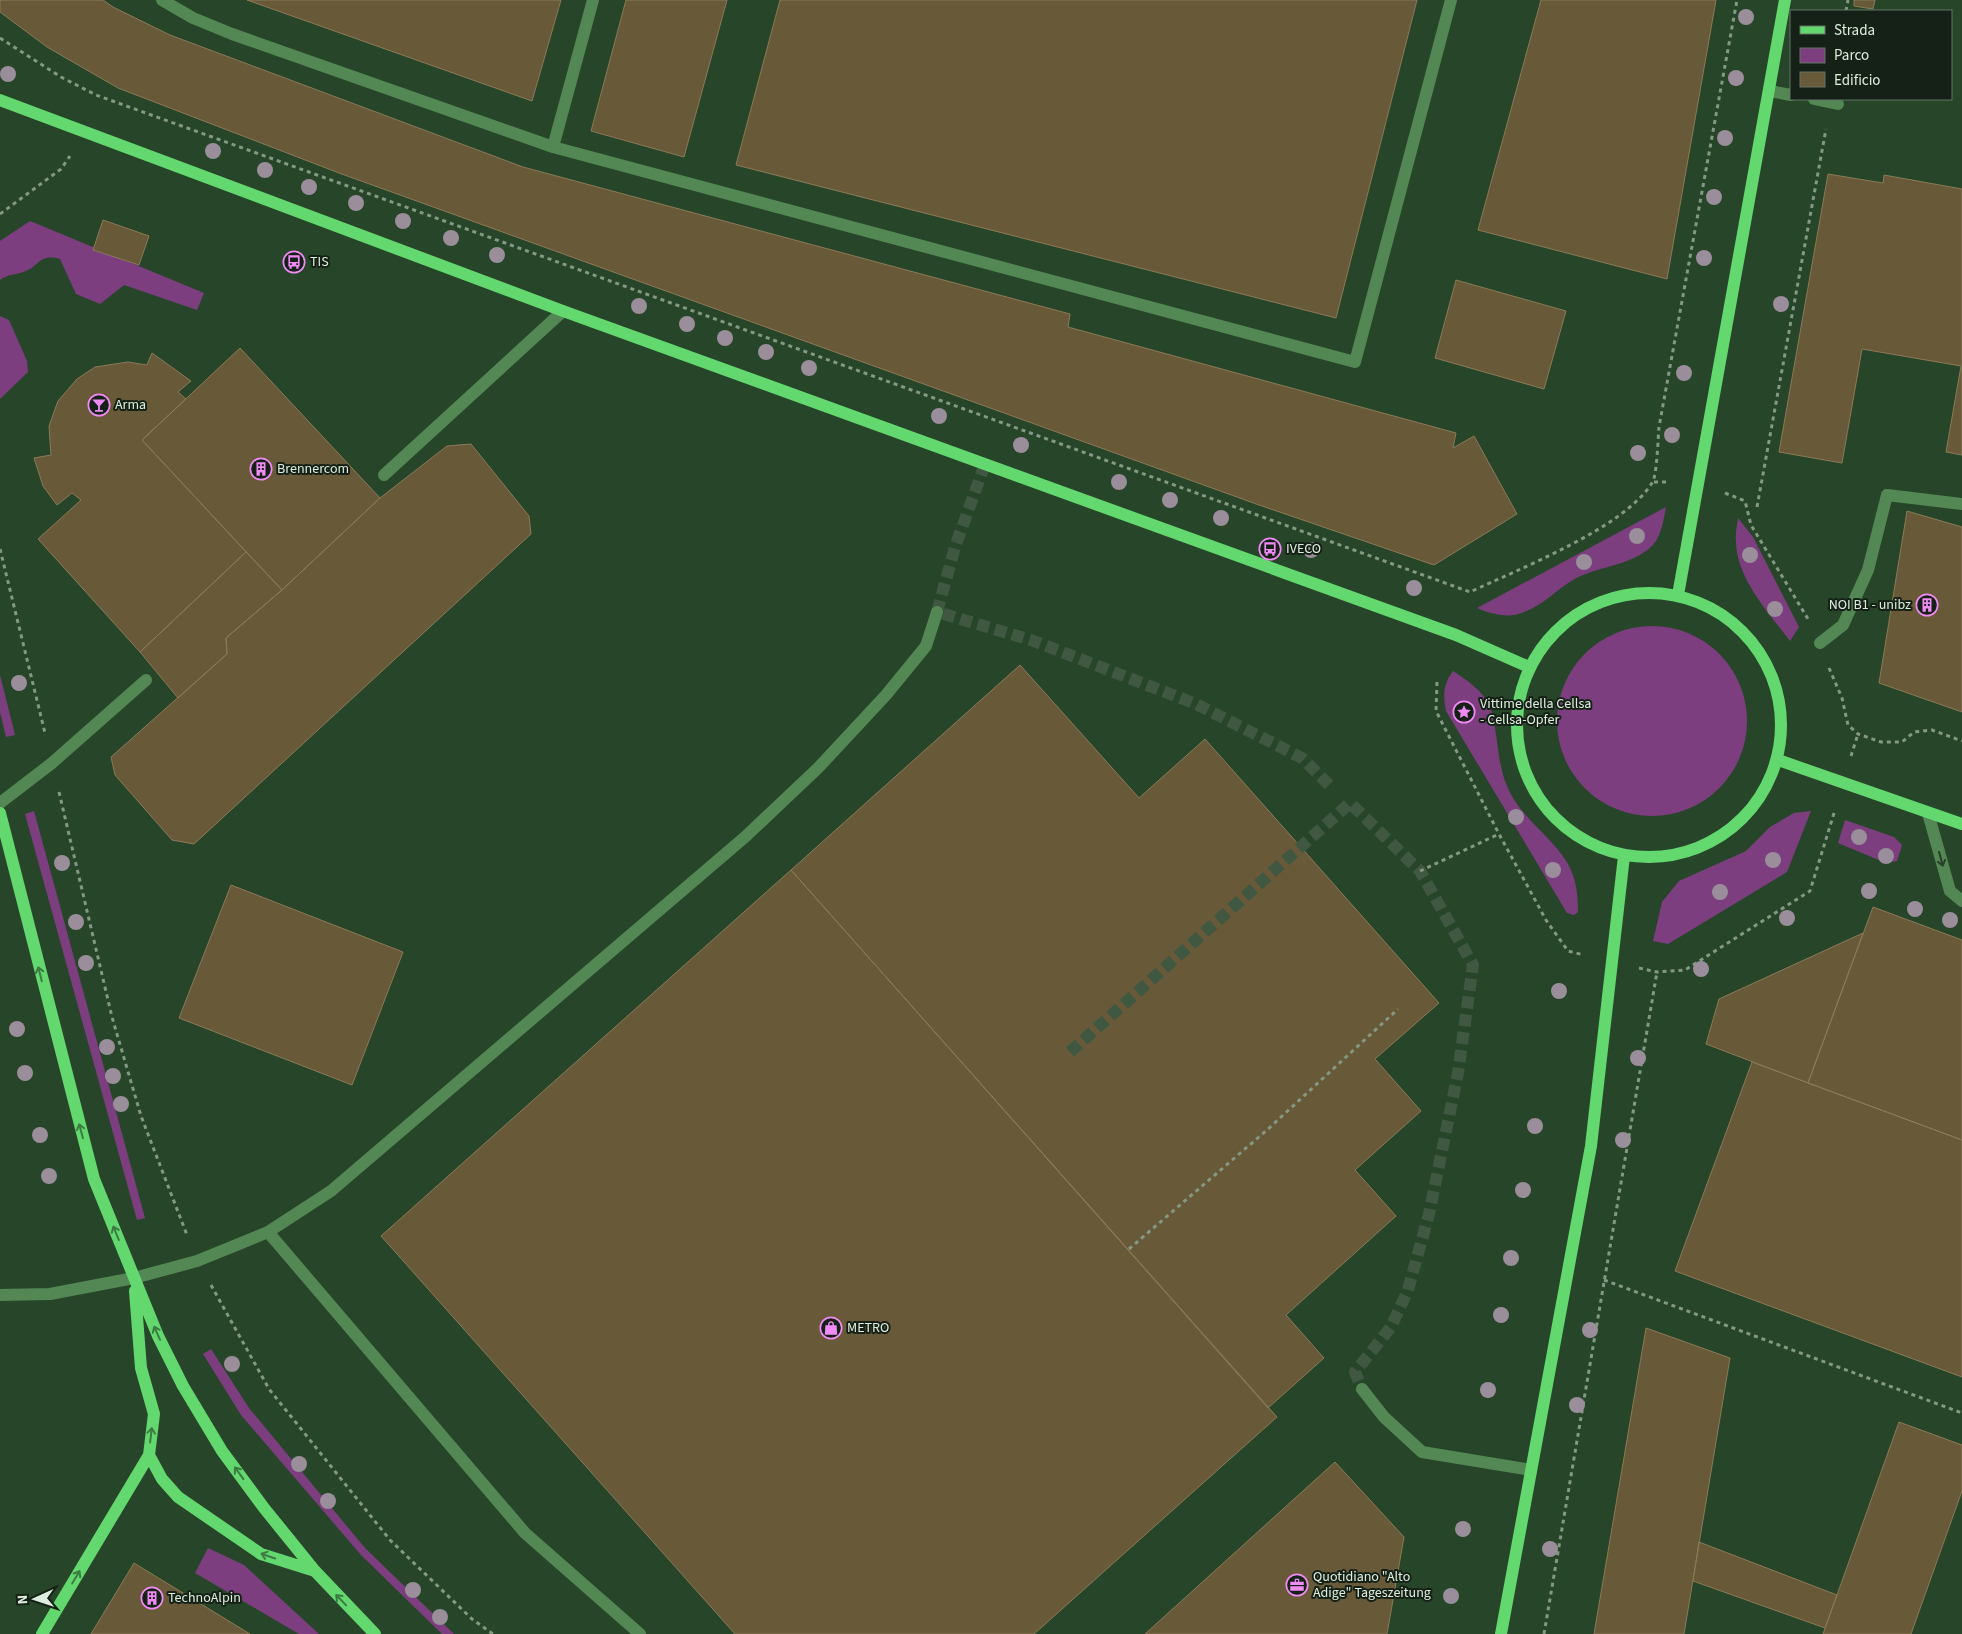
<svg xmlns="http://www.w3.org/2000/svg" width="1962" height="1634" font-family="'Source Sans 3',sans-serif">
<style>
.built{fill:#274629;fill-rule:evenodd}
.green{fill:#7d3e80}
.building{fill:#685938;stroke:#8b7a58}
.lines{fill:none;stroke-linecap:round;stroke-linejoin:round}
.minor-tunnel{stroke:#405841;stroke-width:12;stroke-dasharray:12 6;stroke-linecap:butt}
.path{stroke:#849884;stroke-width:3;stroke-dasharray:4 4;stroke-linecap:butt}
.minor{stroke:#538855;stroke-width:12}
.major{stroke:#63d86e;stroke-width:12}
.tree{fill:#9a8e9b}
.oneway{stroke:#284029}
.oneway2{stroke:#3c7c42}
.labels{text-anchor:middle;dominant-baseline:central;stroke-width:4;stroke-linejoin:round;paint-order:stroke}
.poi-label{font-size:14px;fill:#deeede;stroke:#152116;text-anchor:start}
</style>
<rect width="100%" height="100%" fill="#243d25"/>
<path class="built" d="M 0,0 L 1962,0 L 1962,1634 L 0,1634 ZM 1791,11 L 1951,11 L 1951,99 L 1791,99 Z"/>
<path class="green" d="M 30,221 L 204,293 L 197,310 L 124,285 L 100,304 L 76,294 L 60,259 C 38,253 40,267 23,272 C 15,275 8,274 0,280 L 0,241 Z
M 0,316 L 9,320 L 27,361 L 28,372 L 0,399 Z
M 1666,507 C 1664,518 1662,531 1656,541 C 1638,566 1598,565 1573,580 C 1554,591 1541,608 1518,614 C 1506,618 1488,613 1477,608 Z
M 1738,518 L 1753,537 L 1799,627 L 1790,641 C 1769,613 1737,579 1736,542 C 1735,534 1737,526 1738,518 Z
M1557 721a95 95 0 1 1 190 0a95 95 0 1 1-190 0Z
M 1453,671 C 1465,679 1479,688 1487,701 C 1498,719 1496,762 1507,786 C 1520,818 1551,835 1568,864 C 1576,878 1578,895 1578,912 L 1574,915 L 1567,913 L 1446,711 C 1443,696 1443,684 1453,671 Z
M 0,675 L 15,735 L 6,737 L 0,712 Z
M 34,811 L 145,1218 L 137,1220 L 25,814 Z
M 1811,811 L 1787,872 L 1668,944 L 1653,941 L 1662,902 L 1679,881 L 1746,851 L 1770,827 L 1794,813 Z
M 1845,820 L 1894,837 L 1902,845 L 1897,861 L 1886,863 L 1838,843 Z
M 211,1349 L 249,1408 L 365,1548 L 454,1634 L 442,1634 L 361,1555 L 241,1415 L 203,1354 Z
M 208,1548 L 244,1565 L 319,1634 L 299,1634 L 195,1573 Z"/>
<path class="building" d="M 0,0 L 103,0 L 113,7 L 170,35 L 523,167 L 1070,314 L 1068,327 L 1456,433 L 1453,448 L 1474,436 L 1517,514 L 1434,565 L 1259,505 L 339,173 L 118,88 L 47,47 L 0,12 Z
M 247,0 L 561,0 L 532,101 Z
M 626,0 L 727,0 L 684,157 L 591,131 Z
M 780,0 L 1417,0 L 1336,318 L 736,165 Z
M 1541,0 L 1716,0 L 1667,279 L 1478,230 Z
M 1854,0 L 1875,0 L 1873,9 L 1854,6 Z
M 1828,174 L 1883,183 L 1884,175 L 1962,189 L 1962,455 L 1946,452 L 1961,366 L 1862,349 L 1842,463 L 1779,452 Z
M 103,220 L 149,236 L 139,265 L 93,250 Z
M 1456,280 L 1566,311 L 1544,389 L 1435,358 Z
M 240,348 L 380,498 L 282,590 L 142,440 Z
M 152,353 L 191,381 L 178,392 L 186,399 L 142,440 L 246,552 L 140,652 L 38,539 L 81,500 L 72,493 L 57,505 L 43,486 L 34,458 L 51,455 L 49,426 L 58,401 L 77,379 L 95,367 L 128,362 L 147,365 Z
M 471,444 L 529,516 L 531,534 L 194,844 L 172,840 L 115,775 L 111,757 L 227,654 L 226,638 L 282,590 L 380,498 L 447,446 Z
M 1907,511 L 1962,527 L 1962,712 L 1879,683 Z
M 246,552 L 282,590 L 226,638 L 227,654 L 178,698 L 140,652 Z
M 1020,665 L 1139,798 L 1205,739 L 1439,1003 L 1375,1059 L 1421,1111 L 1355,1170 L 1396,1216 L 1286,1315 L 1324,1358 L 1268,1408 L 791,870 Z
M 791,870 L 1277,1417 L 1034,1634 L 735,1634 L 381,1236 Z
M 231,885 L 403,952 L 352,1085 L 179,1018 Z
M 1873,907 L 1962,940 L 1962,1140 L 1808,1083 Z
M 1863,933 L 1808,1083 L 1706,1044 L 1719,999 Z
M 1752,1062 L 1962,1140 L 1962,1377 L 1675,1271 Z
M 1646,1328 L 1730,1358 L 1684,1634 L 1594,1634 Z
M 1899,1422 L 1962,1445 L 1962,1491 L 1911,1634 L 1823,1634 Z
M 1335,1462 L 1404,1537 L 1387,1634 L 1145,1634 Z
M 1699,1542 L 1837,1595 L 1825,1628 L 1693,1581 Z
M 134,1563 L 250,1634 L 91,1634 Z"/>
<g class="lines">
<path class="minor-tunnel" d="M 985,464 L 955,547 L 937,612 L 1031,640 L 1196,704 L 1302,758 L 1329,785
M 1070,1052 L 1350,803 L 1420,871 L 1473,965 L 1458,1073 L 1429,1214 L 1408,1290 L 1391,1327 L 1355,1372 L 1362,1389"/>
<path class="path" d="M 1846,11 L 1848,0
M 0,38 L 61,77 L 96,95 L 1470,592 C 1519,569 1624,528 1652,483 C 1657,477 1658,437 1659,427 L 1737,0
M 0,214 L 61,169 L 70,156
M 1654,482 L 1670,482
M 1725,493 L 1745,501 L 1751,525 L 1808,619
M 1757,507 L 1826,129
M 0,549 L 45,733
M 1829,668 L 1842,698 L 1848,725 L 1858,734 L 1881,742 L 1902,742 L 1914,732 L 1932,730 L 1962,741
M 1437,682 L 1436,711 L 1499,834 L 1546,920 L 1568,951 L 1584,955
M 1851,756 L 1858,734
M 59,792 L 112,1017 L 141,1116 L 187,1235
M 1420,871 L 1499,834
M 1639,968 L 1657,972 L 1685,970 L 1810,891 L 1835,810
M 1129,1249 L 1267,1130 L 1398,1009
M 1604,1280 L 1962,1413
M 211,1285 L 269,1389 L 390,1540 L 472,1619 L 493,1634
M 1544,1634 L 1657,972"/>
<path class="minor" d="M 162,0 L 193,18 L 232,34 L 553,147
M 593,0 L 553,147 L 1355,362 L 1451,0
M 1770,91 L 1791,95
M 1814,99 L 1838,104
M 384,475 L 563,311
M 1820,643 L 1843,625 L 1868,570 L 1887,495 L 1962,504
M 0,803 L 52,763 L 146,680
M 1928,813 L 1950,891 L 1962,901
M 268,1232 L 525,1533 L 640,1634
M 0,1295 L 50,1294 L 134,1278 L 197,1261 L 268,1232 L 331,1191 L 745,837 L 818,768 L 886,695 L 926,646 L 937,612
M 1362,1389 L 1384,1417 L 1422,1452 L 1531,1470"/>
<path class="major" d="M 0,100 L 563,311 L 1456,635 L 1529,667
M1517 725a132 132 0 1 1 264 0a132 132 0 1 1-264 0Z
M 1678,595 L 1785,0
M 1778,760 L 1962,824
M 0,813 L 94,1179 L 158,1336 L 183,1386 L 222,1451 L 264,1508 L 315,1571 L 375,1634
M 149,1455 L 162,1479 L 178,1497 L 261,1554 L 315,1571
M 42,1634 L 149,1455 L 154,1414 L 141,1368 L 135,1291
M 1501,1634 L 1591,1146 L 1624,856"/>
</g>
<g class="tree">
<circle cx="1746" cy="17" r="8"/>
<circle cx="8" cy="74" r="8"/>
<circle cx="1736" cy="78" r="8"/>
<circle cx="1725" cy="138" r="8"/>
<circle cx="213" cy="151" r="8"/>
<circle cx="265" cy="170" r="8"/>
<circle cx="309" cy="187" r="8"/>
<circle cx="1714" cy="197" r="8"/>
<circle cx="356" cy="203" r="8"/>
<circle cx="403" cy="221" r="8"/>
<circle cx="451" cy="238" r="8"/>
<circle cx="497" cy="255" r="8"/>
<circle cx="1704" cy="258" r="8"/>
<circle cx="1781" cy="304" r="8"/>
<circle cx="639" cy="306" r="8"/>
<circle cx="687" cy="324" r="8"/>
<circle cx="725" cy="338" r="8"/>
<circle cx="766" cy="352" r="8"/>
<circle cx="809" cy="368" r="8"/>
<circle cx="1684" cy="373" r="8"/>
<circle cx="939" cy="416" r="8"/>
<circle cx="1672" cy="435" r="8"/>
<circle cx="1021" cy="445" r="8"/>
<circle cx="1638" cy="453" r="8"/>
<circle cx="1119" cy="482" r="8"/>
<circle cx="1170" cy="500" r="8"/>
<circle cx="1221" cy="518" r="8"/>
<circle cx="1637" cy="536" r="8"/>
<circle cx="1311" cy="550" r="8"/>
<circle cx="1750" cy="555" r="8"/>
<circle cx="1584" cy="562" r="8"/>
<circle cx="1414" cy="588" r="8"/>
<circle cx="1775" cy="609" r="8"/>
<circle cx="19" cy="683" r="8"/>
<circle cx="1516" cy="817" r="8"/>
<circle cx="1859" cy="837" r="8"/>
<circle cx="1886" cy="856" r="8"/>
<circle cx="1773" cy="860" r="8"/>
<circle cx="62" cy="863" r="8"/>
<circle cx="1553" cy="870" r="8"/>
<circle cx="1869" cy="891" r="8"/>
<circle cx="1720" cy="892" r="8"/>
<circle cx="1915" cy="909" r="8"/>
<circle cx="1787" cy="918" r="8"/>
<circle cx="1950" cy="920" r="8"/>
<circle cx="76" cy="922" r="8"/>
<circle cx="86" cy="963" r="8"/>
<circle cx="1701" cy="969" r="8"/>
<circle cx="1559" cy="991" r="8"/>
<circle cx="17" cy="1029" r="8"/>
<circle cx="107" cy="1047" r="8"/>
<circle cx="1638" cy="1058" r="8"/>
<circle cx="25" cy="1073" r="8"/>
<circle cx="113" cy="1076" r="8"/>
<circle cx="121" cy="1104" r="8"/>
<circle cx="1535" cy="1126" r="8"/>
<circle cx="40" cy="1135" r="8"/>
<circle cx="1623" cy="1140" r="8"/>
<circle cx="49" cy="1176" r="8"/>
<circle cx="1523" cy="1190" r="8"/>
<circle cx="1511" cy="1258" r="8"/>
<circle cx="1501" cy="1315" r="8"/>
<circle cx="1590" cy="1330" r="8"/>
<circle cx="232" cy="1364" r="8"/>
<circle cx="1488" cy="1390" r="8"/>
<circle cx="1577" cy="1405" r="8"/>
<circle cx="299" cy="1464" r="8"/>
<circle cx="328" cy="1501" r="8"/>
<circle cx="1463" cy="1529" r="8"/>
<circle cx="1550" cy="1549" r="8"/>
<circle cx="413" cy="1590" r="8"/>
<circle cx="1451" cy="1596" r="8"/>
<circle cx="440" cy="1617" r="8"/>
</g>
<defs><path id="oneway-shaft" d="M-6 0H5M1.5-3L5.5 0L1.5 3" fill="none" stroke-width="1.6" stroke-linecap="round" stroke-linejoin="round" transform="scale(1.25)"/></defs>
<use class="oneway" href="#oneway-shaft" transform="translate(1941 859) rotate(75)"/>
<g class="oneway2">
<use href="#oneway-shaft" transform="translate(40 974) rotate(-104)"/>
<use href="#oneway-shaft" transform="translate(81 1131) rotate(-105)"/>
<use href="#oneway-shaft" transform="translate(116 1233) rotate(-112)"/>
<use href="#oneway-shaft" transform="translate(157 1333) rotate(-114)"/>
<use href="#oneway-shaft" transform="translate(151 1435) rotate(-83)"/>
<use href="#oneway-shaft" transform="translate(239 1473) rotate(-126)"/>
<use href="#oneway-shaft" transform="translate(268 1556) rotate(-161)"/>
<use href="#oneway-shaft" transform="translate(76 1577) rotate(-59)"/>
<use href="#oneway-shaft" transform="translate(341 1600) rotate(-134)"/>
</g>
<defs>
<g id="bus-ring" transform="scale(1.125)"><circle r="9.5" fill="#152116" stroke="#f08bf5" stroke-width="1.5"/><path d="M-5-6H5V4H4V6H2V4H-2V6H-4V4H-5ZM-3.5-4V0h7V-4ZM-3.5 1.2v1.5H-2V1.2ZM2 1.2v1.5H3.5V1.2Z" fill="#f08bf5"/></g>
<g id="bar-ring" transform="scale(1.125)"><circle r="9.5" fill="#152116" stroke="#f08bf5" stroke-width="1.5"/><path d="M-6-5H6L.8 .8V4.5H3.5V6h-7V4.5H-.8V.8Z" fill="#f08bf5"/></g>
<g id="building-ring" transform="scale(1.125)"><circle r="9.5" fill="#152116" stroke="#f08bf5" stroke-width="1.5"/><path d="M-4-6H4V6H1V3H-1V6H-4ZM-2.5-4.3h1.7v1.8h-1.7ZM.8-4.3h1.7v1.8H.8ZM-2.5-1h1.7V.8h-1.7ZM.8-1h1.7V.8H.8Z" fill="#f08bf5"/></g>
<g id="sight-ring" transform="scale(1.125)"><circle r="9.5" fill="#152116" stroke="#f08bf5" stroke-width="1.5"/><path d="M0-6L1.8-2.2L6-1.7L2.9 1.2L3.7 5.4L0 3.3L-3.7 5.4L-2.9 1.2L-6-1.7L-1.8-2.2Z" fill="#f08bf5"/></g>
<g id="shop-ring" transform="scale(1.125)"><circle r="9.5" fill="#152116" stroke="#f08bf5" stroke-width="1.5"/><path d="M-5-2.5h2.3a2.7 3.5 0 0 1 5.4 0H5L5.5 6h-11ZM-1.5-2.5h3a1.5 2.3 0 0 0-3 0Z" fill="#f08bf5"/></g>
<g id="office-ring" transform="scale(1.125)"><circle r="9.5" fill="#152116" stroke="#f08bf5" stroke-width="1.5"/><path d="M-6-3h4V-5.5h4V-3h4V5H-6ZM-1-4.5V-3h2v-1.5ZM-6 0V1H6V0Z" fill="#f08bf5"/></g>
</defs>
<g fill-rule="evenodd">
<use href="#bus-ring" x="294" y="262"/>
<use href="#bar-ring" x="99" y="405"/>
<use href="#building-ring" x="261" y="469"/>
<use href="#bus-ring" x="1270" y="549"/>
<use href="#building-ring" x="1927" y="605"/>
<use href="#sight-ring" x="1464" y="712"/>
<use href="#shop-ring" x="831" y="1328"/>
<use href="#office-ring" x="1297" y="1585"/>
<use href="#building-ring" x="152" y="1598"/>
</g>
<g class="labels">
<g class="poi-label">
<text x="310" y="262">TIS</text>
<text x="115" y="405">Arma</text>
<text x="277" y="469">Brennercom</text>
<text x="1286" y="549">IVECO</text>
<text x="1911" y="605" text-anchor="end">NOI B1 - unibz</text>
<text x="1480" y="704">Vittime della Cellsa<tspan x="1480" dy="16">- Cellsa-Opfer</tspan></text>
<text x="847" y="1328">METRO</text>
<text x="1313" y="1577">Quotidiano "Alto<tspan x="1313" dy="16">Adige" Tageszeitung</tspan></text>
<text x="168" y="1598">TechnoAlpin</text>
</g>
</g>
<rect x="1790" y="10" width="162" height="90" fill="#152116" stroke="#657366"/>
<rect x="1800" y="26" width="25" height="8" fill="#63d86e" stroke="#657366"/>
<text x="1834" y="35" font-size="15" fill="#deeede">Strada</text>
<rect x="1800" y="48" width="25" height="15" fill="#7d3e80" stroke="#657366"/>
<text x="1834" y="60" font-size="15" fill="#deeede">Parco</text>
<rect x="1800" y="72" width="25" height="15" fill="#685938" stroke="#657366"/>
<text x="1834" y="85" font-size="15" fill="#deeede">Edificio</text>
<g transform="translate(35 1599) rotate(267)" stroke="#152116" stroke-width="4" paint-order="stroke">
<path d="M0-4L9 19L0 12L-9 19Z" fill="#deeede"/>
<text y="-8" font-size="14" font-weight="bold" text-anchor="middle" fill="#deeede">N</text>
</g>
</svg>
